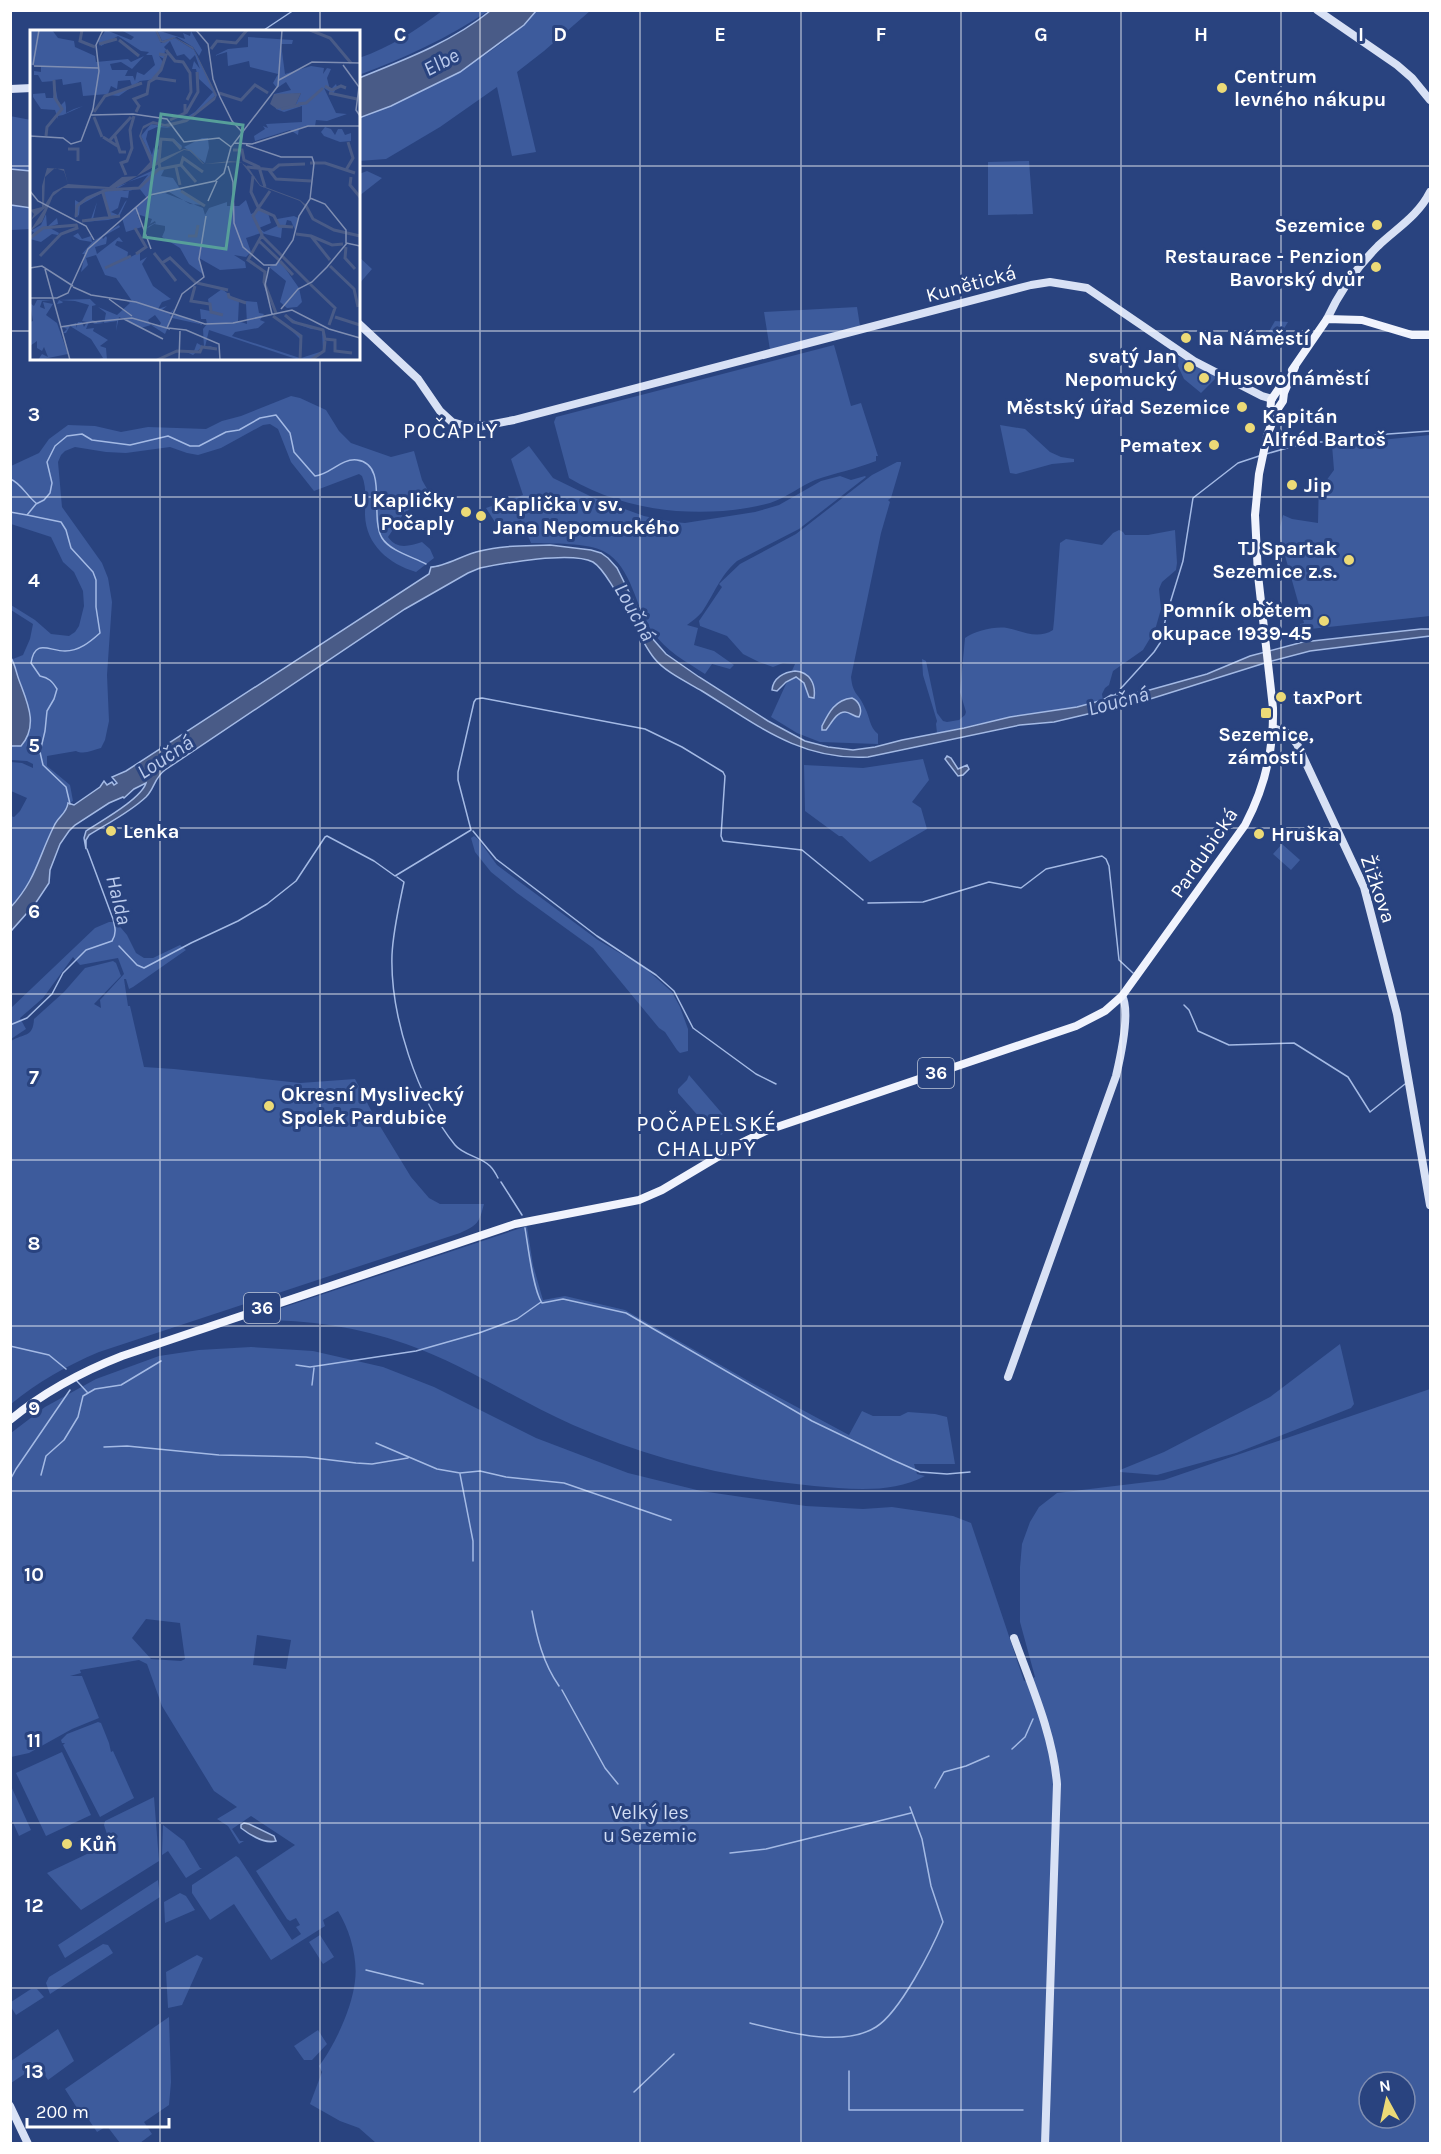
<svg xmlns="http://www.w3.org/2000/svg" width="1441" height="2154" font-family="Karla,sans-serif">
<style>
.green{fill:#3d5b9c;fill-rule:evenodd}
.water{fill:#495b87;stroke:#a4bae5;stroke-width:1.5}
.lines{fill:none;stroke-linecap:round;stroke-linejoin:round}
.stream{stroke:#a4bae5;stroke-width:1.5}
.secondary{stroke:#d8e1f5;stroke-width:8}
.primary{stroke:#f0f3fd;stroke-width:8}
.grid{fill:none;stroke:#fff;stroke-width:1.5;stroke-opacity:0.55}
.poi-dot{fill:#ecda77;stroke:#29437f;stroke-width:2}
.labels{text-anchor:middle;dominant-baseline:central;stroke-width:6;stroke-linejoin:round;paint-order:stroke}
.shield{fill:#29437f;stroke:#bfc7d9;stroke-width:1.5}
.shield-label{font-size:18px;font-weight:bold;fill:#fff}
.poi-label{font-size:20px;font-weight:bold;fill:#fff;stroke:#29437f;text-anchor:start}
.street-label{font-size:20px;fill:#fff;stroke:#29437f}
.park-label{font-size:20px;fill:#d2ddf4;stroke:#29437f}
.water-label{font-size:21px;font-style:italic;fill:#bbcbed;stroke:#29437f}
.quarter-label{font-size:22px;letter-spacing:1.5px;fill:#fff;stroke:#29437f}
.inset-river{fill:none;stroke:#495b87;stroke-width:3}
.inset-road{fill:none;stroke:#7f8eb2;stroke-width:1.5}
.view{fill:#579f9a;fill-opacity:0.15;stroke:#579f9a;stroke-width:3}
.inset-edge{fill:none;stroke:#fff;stroke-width:3}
.grid-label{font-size:20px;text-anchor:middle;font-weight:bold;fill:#fff;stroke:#29437f;stroke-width:6;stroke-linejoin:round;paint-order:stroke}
</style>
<rect width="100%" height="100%" fill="#29437f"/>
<path class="green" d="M 442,11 L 488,11 C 448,38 404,58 359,75 L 359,58 C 391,47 415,31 442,11 Z
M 536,11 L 590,11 L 544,51 L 517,72 L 536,152 L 512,156 L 497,87 L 440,127 L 386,159 L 359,161 L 358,118 C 418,95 494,60 536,11 Z
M 10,116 L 31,120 L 31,171 L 11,169 Z
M 1029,161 L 1033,214 L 988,215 L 988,162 Z
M 367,171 L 382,178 L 359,196 L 359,174 Z
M 10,205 L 31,208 L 31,229 L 11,230 Z
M 359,257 L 372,269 L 359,284 Z
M 857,307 L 860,326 L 770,350 L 764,312 Z
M 1275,321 L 1288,322 L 1277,340 L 1268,333 Z
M 834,345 L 851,406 L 861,403 L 878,456 L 876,456 L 876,461 C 856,469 835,473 815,480 C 799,487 786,498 770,503 C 705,520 627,513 569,478 L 554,422 L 556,417 Z
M 1177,357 L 1180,357 L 1217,377 L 1201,393 L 1184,379 L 1177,364 L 1174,364 Z
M 291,396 L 300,398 L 326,410 L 339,431 L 351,443 L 391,457 L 414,451 L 422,480 L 431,496 L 404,513 L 388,537 C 397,550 409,546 422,542 L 430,549 L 434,558 L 416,572 C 389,564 366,545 365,515 C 365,502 367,488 362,476 L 359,474 L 314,491 L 291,462 L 278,429 L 270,424 L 263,425 L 221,448 L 198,455 L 187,453 L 170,447 L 126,453 L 106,452 L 75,447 L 65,451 L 61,455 L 58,462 L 62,507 L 102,563 L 108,578 L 112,602 L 107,675 L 109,721 L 105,740 L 101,748 C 93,750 84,755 76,751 L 47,756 L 47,766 L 70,785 L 73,801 L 68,804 L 66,811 L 55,823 L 28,888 L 11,908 L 11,816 L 14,817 L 20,811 L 27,798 L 11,791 L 11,762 L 22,763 L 33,768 L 33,764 L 27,761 L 11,760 L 11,746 L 17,747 L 29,709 L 13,659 L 23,655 L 30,639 L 33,624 L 11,610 L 11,605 L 35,620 L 51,634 L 69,636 L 75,632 L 79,626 L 84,606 L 83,591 L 74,572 L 63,562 L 51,537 L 11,524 L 11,466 L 39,453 L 49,439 L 68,425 L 95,426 L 121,432 L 148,427 L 206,429 L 222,421 L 241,416 Z
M 1000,425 L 1025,429 L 1050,452 L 1061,457 L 1074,459 L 1074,462 L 1052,464 L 1016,474 L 1010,473 Z
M 1430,435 L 1430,616 L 1301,630 L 1300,624 L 1304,623 L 1280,538 L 1280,527 L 1283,515 L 1292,519 L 1318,523 L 1319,479 L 1326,481 L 1334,470 L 1332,445 Z
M 529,446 L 553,478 L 594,498 L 644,516 L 673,522 L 685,523 L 755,512 L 779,505 L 821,481 L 840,476 L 851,480 L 865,476 L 866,477 L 799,529 L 737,561 C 719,577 715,593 702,612 C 698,617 692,621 687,625 L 698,628 L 694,645 L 714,651 L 734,665 L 730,669 L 712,664 L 705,674 C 685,661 666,651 652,631 C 635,607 632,567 605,552 C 588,542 551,544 531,543 L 521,520 L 498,527 L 486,508 L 523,495 L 511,459 Z
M 897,462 L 901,462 L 901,464 L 891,498 L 888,500 L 890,502 L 881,533 L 851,677 C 853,696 859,693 865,708 C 870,717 869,727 878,734 L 878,744 L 820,742 L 797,733 L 771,717 L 795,664 L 783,663 L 773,667 L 759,662 L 743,654 L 727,636 L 700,626 L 699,621 L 722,587 L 719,584 L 740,564 L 796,534 L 872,475 Z
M 1119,530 L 1123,532 L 1125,535 L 1148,535 L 1175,530 L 1177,563 L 1176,570 L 1162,582 L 1159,589 L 1161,609 L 1155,630 L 1143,650 L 1113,671 L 1109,685 L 1105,688 L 1102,694 L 1103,700 L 1077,707 L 1010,717 L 937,733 L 936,724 L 937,721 L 923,675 L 922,659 L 926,661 L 937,713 L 943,721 L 947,722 L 959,720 L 965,715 L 966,712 L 960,692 L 965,638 C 975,631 995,626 1007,628 C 1023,631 1037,640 1053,630 L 1054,621 L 1060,543 L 1066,539 L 1102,545 L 1113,533 Z
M 923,759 L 929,780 L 912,802 L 921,808 L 927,829 L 870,862 L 842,836 L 839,836 L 805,811 L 804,765 L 863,768 Z
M 474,836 L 478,839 L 497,865 L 598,940 L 645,968 L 672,992 L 680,1007 L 688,1029 L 688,1051 L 680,1053 L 677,1050 L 665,1032 L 659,1028 L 593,948 L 517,893 L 491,872 L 475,852 L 471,838 Z
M 1282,844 L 1300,860 L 1291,870 L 1273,854 Z
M 109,922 L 116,922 L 127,935 L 136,953 L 144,958 L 153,958 L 180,945 L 186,950 L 133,987 L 129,989 L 126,979 L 124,979 L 128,1006 L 130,1006 L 144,1067 L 174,1069 L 300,1083 L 355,1079 L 375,1118 L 411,1177 L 429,1198 L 440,1204 L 484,1204 C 479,1223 478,1225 460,1233 L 99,1352 C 66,1366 38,1382 11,1404 L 11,1041 C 24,1033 33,1038 34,1019 L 64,992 L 85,968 L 113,961 L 116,963 L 121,976 L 94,1004 L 101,1008 L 100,1000 L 124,974 L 118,958 L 80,965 L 73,957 L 43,998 L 20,1018 L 26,1029 L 11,1039 L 11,1008 L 95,928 Z
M 689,1075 L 732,1125 L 732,1128 L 721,1135 L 713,1127 L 708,1127 L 678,1093 L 678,1089 L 687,1080 Z
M 527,1226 L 533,1265 L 543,1300 L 565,1296 L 625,1310 L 752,1383 L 849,1435 L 862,1411 L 873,1416 L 900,1416 L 908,1412 L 935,1414 L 947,1417 L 955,1464 L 914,1464 L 917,1474 L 925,1476 C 892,1494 850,1489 814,1486 C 729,1478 651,1459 573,1425 C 516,1400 464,1364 406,1344 C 354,1325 301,1319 246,1320 Z
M 1340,1344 L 1354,1404 L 1351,1408 L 1236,1453 L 1157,1475 L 1120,1472 L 1120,1470 L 1164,1452 L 1270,1397 Z
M 251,1347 L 313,1351 L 383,1367 L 434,1387 L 536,1438 L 628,1473 L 701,1491 L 742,1497 L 806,1506 L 863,1509 L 892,1507 L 953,1516 L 971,1523 L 1024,1681 L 1035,1677 L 1020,1622 L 1020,1567 L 1022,1544 L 1030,1522 L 1039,1507 L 1057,1493 L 1164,1480 L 1430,1389 L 1430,2143 L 376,2143 L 359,2128 L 340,2121 L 310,2104 L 322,2072 L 319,2066 C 335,2045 352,2008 355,1981 C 358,1959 350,1930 338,1911 L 323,1920 L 325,1926 L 271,1960 L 234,1904 L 210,1920 L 192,1893 L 192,1885 L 236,1856 L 239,1858 L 292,1940 L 301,1934 L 296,1927 L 300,1925 L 296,1918 L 290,1921 L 287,1919 L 256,1871 L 295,1845 L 251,1816 L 232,1829 L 240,1841 L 244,1841 L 239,1844 L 228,1826 L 217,1819 L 237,1807 L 214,1791 L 162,1706 L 147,1664 L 139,1660 L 80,1670 L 81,1673 L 70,1676 L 82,1676 L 99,1718 L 72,1729 L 29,1753 L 11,1757 L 11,1433 L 45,1407 L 96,1379 L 159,1356 L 199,1350 ZM 146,1619 L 180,1623 L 185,1659 L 181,1661 L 151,1659 L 132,1638 ZM 257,1635 L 291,1640 L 286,1669 L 253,1665 ZM 1369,2082 L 1405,2082 L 1405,2118 L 1369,2118 Z
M 98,1722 L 101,1723 L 109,1743 L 111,1752 L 113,1751 L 134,1798 L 100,1817 L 63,1745 L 65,1743 L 62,1743 L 61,1740 L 67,1734 Z
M 62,1752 L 91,1815 L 46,1836 L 16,1773 Z
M 11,1786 L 31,1830 L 19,1836 L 11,1818 Z
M 154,1797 L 159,1861 L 81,1910 L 47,1873 L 110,1843 L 104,1825 L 105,1821 Z
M 163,1825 L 184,1841 L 200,1868 L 202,1868 L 186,1878 L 168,1851 L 162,1855 Z
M 158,1880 L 160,1897 L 65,1958 L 58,1945 Z
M 180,1893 L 186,1896 L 195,1910 L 165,1923 L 164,1902 Z
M 320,1935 L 334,1957 L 323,1964 L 309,1942 Z
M 103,1944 L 108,1945 L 113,1953 L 50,1994 L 46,1983 L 49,1977 Z
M 197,1955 L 203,1958 L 182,2005 L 168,2008 L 166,1972 Z
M 31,1989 L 37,1989 L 44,1997 L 16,2015 L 11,2007 L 11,2002 Z
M 169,2017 L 171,2082 L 169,2105 L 144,2122 L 152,2134 L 140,2143 L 120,2143 L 107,2126 L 97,2132 L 87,2117 L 84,2119 L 65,2089 Z
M 58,2029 L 74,2061 L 48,2080 L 38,2065 L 11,2083 L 11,2061 Z
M 318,2030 L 327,2044 L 312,2060 L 304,2060 L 294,2046 Z"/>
<path class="water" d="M 490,11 L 536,11 L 524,25 L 460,72 L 391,106 L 359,118 L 359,78 C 404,60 452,42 490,11 Z
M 10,169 L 31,171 L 31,208 L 11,205 Z
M 550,545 L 591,550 L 601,553 L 608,558 L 617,568 L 652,638 L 666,654 L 699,677 L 768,721 L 805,741 L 828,747 L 853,750 L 875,747 L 902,740 L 964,728 L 1010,717 L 1077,707 L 1103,700 L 1111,695 L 1119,696 L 1146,691 L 1207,674 L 1250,656 L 1303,642 L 1421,629 L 1430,629 L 1430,636 L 1310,651 L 1268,662 L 1147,700 L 1054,722 L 1020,725 L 868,757 C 801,761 757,725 702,691 C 687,682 665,672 654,658 C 637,637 611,573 593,562 C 571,551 505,563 480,568 L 468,573 L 405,609 L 165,770 C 154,778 155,788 146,797 C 129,813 108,823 89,835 L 86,840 L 86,849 L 84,838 L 86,831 C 101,821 141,799 146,783 L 134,789 L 124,798 L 123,797 L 109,803 L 75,825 L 69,831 L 60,844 L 50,870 L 49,883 L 35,904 L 11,931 L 10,908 C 36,880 38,858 54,826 C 58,817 67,813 68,803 L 74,805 L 100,787 L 104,781 L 107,785 L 112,782 L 114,785 L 117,783 L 112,777 L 126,771 L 429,574 L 431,567 C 444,567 465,554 480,551 C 503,545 527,546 550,545 Z
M 11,658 C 15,664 16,672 19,680 C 27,702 39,725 21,746 L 11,746 Z
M 795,671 C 810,672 816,684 814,698 L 809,697 L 804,683 L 796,677 L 786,682 L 777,691 L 772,690 C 773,678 784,672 795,671 Z
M 852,698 C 859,701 863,710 859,717 C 854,717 850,712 845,712 C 836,712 831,724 826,730 L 822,730 L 822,726 C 829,712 835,700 852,698 Z
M 947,756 L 951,758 L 958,769 L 967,765 L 969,769 L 963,775 L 958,776 L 945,759 Z
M 244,1823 L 249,1824 L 274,1836 L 276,1841 C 265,1844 250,1835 241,1828 L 241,1825 Z"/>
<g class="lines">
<path class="stream" d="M 261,32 L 294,10
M 1266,454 L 1308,442 L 1324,442 L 1346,437 L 1430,431
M 10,479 C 20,482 27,496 36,503
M 10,512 L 27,515
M 1114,696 L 1154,652 L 1160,643 L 1167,613 L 1183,561 L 1193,498 L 1238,463 L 1259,456
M 70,804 L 66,787 L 43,765 L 40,752 L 45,731 L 47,711 L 54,699 L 57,689 C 52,681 49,678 40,676 L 31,663 C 35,638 49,651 65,651 C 79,651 90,642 100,633 L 96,607 L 96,580 L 93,572 L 71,548 L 66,530 L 61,522 L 27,515 L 36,504 L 44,500 L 50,493 L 52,483 L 47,462 L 55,446 L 67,436 L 82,434 L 92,440 L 130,445 L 168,436 L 190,446 L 199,446 L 226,432 L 239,430 L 260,418 L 276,415 L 290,433 L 294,452 L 315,476 C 330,475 341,458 357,460 C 389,464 369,516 382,538 C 390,551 413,557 426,564
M 473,831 L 496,859 L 597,936 L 656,975 L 674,991 L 693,1028 L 756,1074 L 776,1084
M 397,877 L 404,882 C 399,906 393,931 392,955 C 390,1015 417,1098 455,1145 C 463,1155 481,1157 490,1166 C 493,1169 496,1174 498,1178
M 868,903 L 923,902 L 989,882 L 1021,888 L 1046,869 L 1102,856 L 1106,859 L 1109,866 L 1119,960 L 1133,973
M 119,946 L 137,965 L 144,968 L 191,943 L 238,921 L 267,904 L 296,881 L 325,837 L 327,836 L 374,861 L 395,876 L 471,830 L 458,780 L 458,772 L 474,702 L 476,699 L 482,698 L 645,729 L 682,747 L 723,772 L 725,776 L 721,836 L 723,841 L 802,850 L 863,900
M 1184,1005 L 1189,1010 L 1198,1031 L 1229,1045 L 1294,1043 L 1348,1077 L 1370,1112 L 1405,1084
M 10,1025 L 27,1018 L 52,994 L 63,973 L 86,950 L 112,941 C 117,933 115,927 113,919 L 87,849
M 501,1182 L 522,1215
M 525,1228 C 528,1246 533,1290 542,1303 L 563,1299 L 626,1313 L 812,1421 L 893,1460 L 920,1472 L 947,1474 L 970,1472
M 10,1346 L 49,1355 L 66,1369
M 296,1365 L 310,1367 L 416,1351 L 479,1333 L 517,1319 L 541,1302
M 76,1380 L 87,1392
M 312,1385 L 314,1368
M 376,1443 L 437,1469 L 460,1473 L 480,1471 L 506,1477 L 564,1483 L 671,1520
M 104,1447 L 127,1446 L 219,1455 L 306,1457 L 356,1463 L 372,1464 L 408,1458
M 460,1474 L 473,1541 L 473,1561
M 41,1475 L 46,1456 L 64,1440 L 78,1417 L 83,1396 L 95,1389 L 121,1385 L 161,1361
M 10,1480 L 16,1469 L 70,1390
M 532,1611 C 537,1638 543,1663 559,1686
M 562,1690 L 605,1768 L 618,1784
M 1012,1749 L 1025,1737 L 1033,1719
M 935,1788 L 944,1772 L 966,1766 L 989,1756
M 730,1853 L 766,1849 L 911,1813
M 366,1970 L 423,1984
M 750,2023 C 785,2032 843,2048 876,2027 C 900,2012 932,1949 943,1922 L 931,1886 L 922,1839 L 910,1807
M 849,2071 L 849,2110 L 1023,2110
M 634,2092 L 674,2054"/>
<path class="secondary" d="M 1317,10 L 1397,65 L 1412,78 L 1430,100
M 10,89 L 32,88
M 1327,319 C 1339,293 1358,266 1378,246 C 1397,228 1418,216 1430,192
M 358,323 L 418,379 L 440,411 L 452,422 L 473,428 L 514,420 L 1031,285 L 1050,282 L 1087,288 L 1194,361 L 1262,396 L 1272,399
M 1273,728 L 1288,733 L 1297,744 L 1364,887 L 1397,1014 L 1430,1205
M 1008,1377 L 1116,1076 C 1120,1059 1131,1011 1122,996
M 1014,1638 C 1031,1685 1053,1734 1057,1784 L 1045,2144
M 10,2106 L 28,2144"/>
<path class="primary" d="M 1292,370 L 1327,319 L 1362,320 L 1412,335 L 1430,335
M 1270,417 L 1271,400 L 1284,381
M 10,1420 C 44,1392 81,1372 122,1356 L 515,1224 L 639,1200 L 662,1190 L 741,1143 L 768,1130 L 1076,1026 L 1105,1011 L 1122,996 L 1245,825 C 1264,789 1274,749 1273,708 L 1258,575 L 1255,515 L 1259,474 L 1267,436 L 1277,410 L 1283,401 L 1284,393 L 1295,367"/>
</g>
<path class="grid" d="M 160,10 L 160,32M 320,10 L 320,32M 480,10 L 480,2144M 640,10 L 640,2144M 801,10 L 801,2144M 961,10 L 961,2144M 1121,10 L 1121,2144M 1281,10 L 1281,2144M 10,166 L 32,166M 358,166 L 1430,166M 10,331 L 32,331M 358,331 L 1430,331M 160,358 L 160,2144M 320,358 L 320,2144M 10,497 L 1430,497M 10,663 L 1430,663M 10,828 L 1430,828M 10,994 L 1430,994M 10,1160 L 1430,1160M 10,1326 L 1430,1326M 10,1491 L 1430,1491M 10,1657 L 1430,1657M 10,1823 L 1430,1823M 10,1988 L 1430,1988"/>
<g class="poi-dot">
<circle cx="1222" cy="88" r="6"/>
<circle cx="1377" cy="225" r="6"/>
<circle cx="1376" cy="267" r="6"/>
<circle cx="1186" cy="338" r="6"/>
<circle cx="1189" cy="367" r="6"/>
<circle cx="1204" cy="378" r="6"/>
<circle cx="1242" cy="407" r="6"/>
<circle cx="1250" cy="428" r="6"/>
<circle cx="1214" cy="445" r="6"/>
<circle cx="1292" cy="485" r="6"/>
<circle cx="466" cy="512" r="6"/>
<circle cx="481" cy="516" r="6"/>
<circle cx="1349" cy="560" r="6"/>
<circle cx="1324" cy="621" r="6"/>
<circle cx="1281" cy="697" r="6"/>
<rect x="1260" y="707" width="12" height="12" rx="3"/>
<circle cx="111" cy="831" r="6"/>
<circle cx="1259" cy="834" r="6"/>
<circle cx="269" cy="1106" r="6"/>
<circle cx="67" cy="1844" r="6"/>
</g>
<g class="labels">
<g class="shield">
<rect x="918" y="1058" width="36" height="30" rx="4.5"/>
<rect x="244" y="1293" width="36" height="30" rx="4.5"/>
</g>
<g class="shield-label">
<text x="936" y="1073">36</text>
<text x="262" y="1308">36</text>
</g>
<g class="poi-label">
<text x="1234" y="76">Centrum<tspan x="1234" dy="23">levného nákupu</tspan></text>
<text x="1365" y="225" text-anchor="end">Sezemice</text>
<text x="1364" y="256" text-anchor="end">Restaurace - Penzion<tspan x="1364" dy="23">Bavorský dvůr</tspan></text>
<text x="1198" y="338">Na Náměstí</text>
<text x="1177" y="356" text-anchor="end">svatý Jan<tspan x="1177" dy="23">Nepomucký</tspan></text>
<text x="1216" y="378">Husovo náměstí</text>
<text x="1230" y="407" text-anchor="end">Městský úřad Sezemice</text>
<text x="1262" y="416">Kapitán<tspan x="1262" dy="23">Alfréd Bartoš</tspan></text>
<text x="1202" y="445" text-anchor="end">Pematex</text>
<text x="1304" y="485">Jip</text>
<text x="454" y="500" text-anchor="end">U Kapličky<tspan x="454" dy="23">Počaply</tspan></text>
<text x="493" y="504">Kaplička v sv.<tspan x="493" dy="23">Jana Nepomuckého</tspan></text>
<text x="1337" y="548" text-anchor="end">TJ Spartak<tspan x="1337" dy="23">Sezemice z.s.</tspan></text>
<text x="1312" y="610" text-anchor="end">Pomník obětem<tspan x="1312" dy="23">okupace 1939-45</tspan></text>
<text x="1293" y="697">taxPort</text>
<text x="1266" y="734" text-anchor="middle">Sezemice,<tspan x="1266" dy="23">zámostí</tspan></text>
<text x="123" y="831">Lenka</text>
<text x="1271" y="834">Hruška</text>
<text x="281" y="1094">Okresní Myslivecký<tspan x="281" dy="23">Spolek Pardubice</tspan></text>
<text x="79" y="1844">Kůň</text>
</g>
<g class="street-label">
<text transform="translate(971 284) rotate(-15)">Kunětická</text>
<text transform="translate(1204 853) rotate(-56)">Pardubická</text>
<text transform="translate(1378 889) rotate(71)">Žižkova</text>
</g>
<g class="park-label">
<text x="650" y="1812">Velký les<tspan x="650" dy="23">u Sezemic</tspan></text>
</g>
<g class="water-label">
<text transform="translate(441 62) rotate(-28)">Elbe</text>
<text transform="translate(635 612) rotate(61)">Loučná</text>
<text transform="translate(1118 701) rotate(-15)">Loučná</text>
<text transform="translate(165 757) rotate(-33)">Loučná</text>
<text transform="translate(119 900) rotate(76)">Halda</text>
</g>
<g class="quarter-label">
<text x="451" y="431">POČAPLY</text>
<text x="707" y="1124">POČAPELSKÉ<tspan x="707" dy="25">CHALUPY</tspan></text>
</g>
</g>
<g transform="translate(30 30)">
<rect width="330" height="330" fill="#29437f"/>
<path d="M 0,0 L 22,0 L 28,8 L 44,11 L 45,17 L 65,26 L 66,32 L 98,29 L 101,32 L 114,26 L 102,39 L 91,32 L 80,34 L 82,40 L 98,40 L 95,46 L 103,46 L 105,51 L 107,42 L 114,45 L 125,35 L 122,25 L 116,25 L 119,22 L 111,21 L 88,6 L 71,16 L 68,11 L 76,0 L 101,10 L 104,7 L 91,0 L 125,0 L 131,13 L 145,8 L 164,20 L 185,62 L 185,66 L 162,86 L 150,91 L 165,82 L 183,62 L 169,49 L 168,41 L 169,54 L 166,39 L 162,39 L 164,31 L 170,39 L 165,25 L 160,30 L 154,24 L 147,26 L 140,11 L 134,17 L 149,34 L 135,20 L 134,29 L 129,26 L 133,32 L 127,49 L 110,51 L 89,66 L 77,65 L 70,71 L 76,66 L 102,56 L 100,50 L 88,51 L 87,59 L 81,56 L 78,64 L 53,66 L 51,52 L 33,55 L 32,49 L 24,50 L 28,71 L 31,75 L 35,71 L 36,77 L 43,75 L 36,77 L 36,83 L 44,79 L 53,76 L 33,85 L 28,86 L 28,89 L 25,80 L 11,79 L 3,67 L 3,64 L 15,63 L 16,68 L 23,68 L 24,64 L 24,51 L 12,52 L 8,45 L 4,45 L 4,41 L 11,42 L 11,36 L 0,35 ZM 127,0 L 155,9 L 153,3 L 160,6 L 161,1 L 172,20 L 169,26 L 163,17 L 147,7 L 132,11 ZM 218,7 L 263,10 L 262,14 L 251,14 L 255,44 L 281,36 L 294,38 L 293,44 L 297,38 L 301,39 L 297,48 L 300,60 L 306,54 L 307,57 L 303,64 L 294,58 L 306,83 L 317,84 L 297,91 L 286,90 L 285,96 L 269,98 L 268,105 L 260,100 L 225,111 L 224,106 L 235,99 L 233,96 L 238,98 L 236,94 L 272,92 L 272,76 L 254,82 L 246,79 L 245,75 L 265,76 L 271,63 L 247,66 L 244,64 L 261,60 L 256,52 L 247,58 L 243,53 L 248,44 L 220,37 L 219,31 L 198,36 L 197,22 L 184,26 L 198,19 L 218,17 ZM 121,94 L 142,98 L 127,97 L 118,101 L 116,109 L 122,125 L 124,117 L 126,127 L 126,119 L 131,120 L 126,112 L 131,109 L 144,109 L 152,116 L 150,120 L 143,110 L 131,110 L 131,127 L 122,137 L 122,128 L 111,106 ZM 295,97 L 301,99 L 305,105 L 308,99 L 312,99 L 315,105 L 321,103 L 321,111 L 310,112 L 294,106 L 291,102 ZM 172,108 L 178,108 L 179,118 L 175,133 L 154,117 ZM 130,137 L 134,140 L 131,146 L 143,148 L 152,162 L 174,175 L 160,174 L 139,162 L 116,167 L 109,158 L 99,161 L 98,168 L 91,167 L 88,178 L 81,182 L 88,185 L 95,172 L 97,170 L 89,187 L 78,190 L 52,192 L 61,189 L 67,172 L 63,189 L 81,188 L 72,163 L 50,175 L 49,185 L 45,188 L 45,170 L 50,173 L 74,160 L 69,159 L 86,159 L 88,156 L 97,153 L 88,158 L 94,161 L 107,159 L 118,145 L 98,152 ZM 135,163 L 173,178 L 175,185 L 179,178 L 197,172 L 197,176 L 209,176 L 216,170 L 221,184 L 230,180 L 238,183 L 241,193 L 229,198 L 234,202 L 247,196 L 247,189 L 264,186 L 268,188 L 265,200 L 261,191 L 257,190 L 255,197 L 259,196 L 252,198 L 251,208 L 231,203 L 216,208 L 221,222 L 216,227 L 204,225 L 215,232 L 216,238 L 190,240 L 169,228 L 174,245 L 159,234 L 150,218 L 132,207 L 135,200 L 135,196 L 124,194 L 116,199 L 119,196 L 125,193 L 126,194 L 125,191 L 120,194 L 122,189 L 107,184 L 112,197 L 96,202 L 92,188 L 119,166 ZM 16,184 L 17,197 L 27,188 L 28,194 L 18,197 L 29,203 L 28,205 L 22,204 L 11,212 L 0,209 L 4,202 L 0,201 L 11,195 ZM 89,195 L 90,197 L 72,207 L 73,209 L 76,206 L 77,208 L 76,214 L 65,217 L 67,224 L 89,207 L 93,212 L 87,211 L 85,215 L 98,222 L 97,229 L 110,222 L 110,231 L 117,227 L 112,234 L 123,256 L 141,269 L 132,272 L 128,279 L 137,276 L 132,280 L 140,283 L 145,278 L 140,286 L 147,285 L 174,295 L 142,288 L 135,304 L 121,295 L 129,296 L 131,293 L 125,285 L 118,290 L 121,295 L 111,298 L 89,287 L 86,301 L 87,291 L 74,293 L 63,294 L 66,292 L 59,292 L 56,299 L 64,298 L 63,301 L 78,310 L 70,316 L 76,318 L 77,330 L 65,330 L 73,328 L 61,309 L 40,296 L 36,303 L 33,303 L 37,299 L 33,297 L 46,293 L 46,298 L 48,292 L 52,292 L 54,297 L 57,292 L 52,291 L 59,275 L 45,271 L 29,270 L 33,272 L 32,273 L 27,274 L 29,270 L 25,270 L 60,269 L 66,275 L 62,276 L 62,290 L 74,293 L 76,283 L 68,277 L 87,285 L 100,273 L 97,271 L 102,271 L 86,248 L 75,245 L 66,225 L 56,228 L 58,235 L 51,242 L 55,224 L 52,224 L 62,212 L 50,210 L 43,206 L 48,203 L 52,209 L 61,206 L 62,212 ZM 250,231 L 269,258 L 272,272 L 267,277 L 257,278 L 250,272 L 256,251 L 239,237 ZM 192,259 L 206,270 L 227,272 L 229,283 L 234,284 L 230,290 L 235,292 L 228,298 L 205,302 L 202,306 L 270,328 L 270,309 L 253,292 L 271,306 L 271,328 L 293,321 L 292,300 L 281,299 L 262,292 L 253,284 L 273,295 L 294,299 L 295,309 L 300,310 L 295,310 L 294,322 L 301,323 L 293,322 L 283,330 L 269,330 L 179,300 L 175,317 L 180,316 L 188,319 L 172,317 L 163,325 L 152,320 L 164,321 L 167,313 L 174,317 L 173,299 L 177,294 L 176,289 L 171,289 L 170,279 L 180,281 L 178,269 ZM 209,271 L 216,274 L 217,294 L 208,291 ZM 7,270 L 10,270 L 22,271 L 12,271 L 10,277 L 15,279 L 13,272 L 23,274 L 16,285 L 27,293 L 38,324 L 8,330 L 12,324 L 18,327 L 14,317 L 12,321 L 7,318 L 7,311 L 0,316 L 0,292 L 3,291 L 0,273 L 4,276 Z" fill="#3d5b9c" fill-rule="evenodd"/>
<path d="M 125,0 L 128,2 L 132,11 L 144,7 L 163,17 L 187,65 L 185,70 L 157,92 L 138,97 L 122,94 L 113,99 L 111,106 L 122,127 L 122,137 L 128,130 L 154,119 L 161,120 L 174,134 L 200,131 L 210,132 L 218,137 L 230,155 L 270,170 L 275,174 L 277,179 L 270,171 L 230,156 L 211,132 L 173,134 L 160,121 L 154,120 L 84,159 L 33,158 L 23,166 L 12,192 L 0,201 L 15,178 L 1,190 L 4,184 L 0,180 L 12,177 L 12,156 L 17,138 L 34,139 L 38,154 L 79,157 L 92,147 L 107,146 L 120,132 L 109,106 L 113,96 L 123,91 L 135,94 L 157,89 L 185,66 L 164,20 L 145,8 L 134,13 L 130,12 ZM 25,138 L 34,141 L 38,154 L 23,162 L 14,176 L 15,147 ZM 271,63 L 265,76 L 247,79 L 240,74 L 244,64 Z" fill="#495b87" fill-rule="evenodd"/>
<path class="inset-river" d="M 52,0 L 50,11 L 65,17M 280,0 L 300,8 L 321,33M 89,10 L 109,26M 69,14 L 87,9M 181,19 L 187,11 L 206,13 L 217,0M 136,20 L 145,31 L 153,32 L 160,43 L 161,62 L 157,70M 123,49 L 131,40 L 136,25 L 129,24M 295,56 L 302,60 L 311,56 L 316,58M 189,63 L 211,70 L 225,55 L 238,63M 299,63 L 327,69M 268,74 L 276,73 L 293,58M 251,79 L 270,75M 64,82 L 75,66 L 112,53M 106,82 L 109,76 L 104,69 L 117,64 L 119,52 L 126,48 L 146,51M 156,83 L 168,62 L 167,42M 64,87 L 72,107M 140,90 L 155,83 L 155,74M 16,106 L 17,97 L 32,79 L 25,68 L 24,50M 85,106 L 90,122 L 96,122M 73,107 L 89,117M 80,110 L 101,87M 38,119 L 48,119 L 48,131M 203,120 L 212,120 L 214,130 L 229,137 L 235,157M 129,131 L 131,109 L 143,110 L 151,119M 280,133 L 295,133 L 325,143M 151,135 L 166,152M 146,137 L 150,155M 217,137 L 243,140 L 249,135 L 275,134M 130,139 L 151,135 L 153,128 L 173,142M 239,140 L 246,149 L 281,151M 316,140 L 323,128 L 318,112M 96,145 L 91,133 L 97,131 L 102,118 L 100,100 L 104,86M 223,146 L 221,162 L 229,179 L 244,186 L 249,196 L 263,197M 321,147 L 320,155 L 330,167M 151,161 L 175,176M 240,161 L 223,186 L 232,205 L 218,230 L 235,242 L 234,252 L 246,283M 73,163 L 80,187M 275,174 L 283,189 L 304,200 L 330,206M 46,187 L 47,176 L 57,168 L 76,160 L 109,158 L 130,138 L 129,133M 52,191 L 90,186M 105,198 L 116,217 L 106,224M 266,204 L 281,206 L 300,230M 158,206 L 166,206 L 168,195M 232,206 L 279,253M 281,206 L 302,215 L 313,214M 0,208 L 13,198 L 47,195M 229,211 L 249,230M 316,217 L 315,228 L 325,239M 124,223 L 132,233 L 140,228 L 166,253M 10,226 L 31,204 L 47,198 L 46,194M 250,231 L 263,245M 132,233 L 146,251M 300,236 L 324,259 L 328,277M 75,238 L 101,226M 167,253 L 198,260M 280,254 L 305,278 L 299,295M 165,256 L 161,271 L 180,274 L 181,282 L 193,285M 198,263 L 199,267 L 216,273M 255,285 L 263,292 L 293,300 L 295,309 L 305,310 L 305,321 L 322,323M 243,286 L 271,306 L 270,330M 305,287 L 330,295M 127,330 L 147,321 L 170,322 L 172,317 L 187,319M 281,330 L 294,321 L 295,311"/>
<path class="inset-road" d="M 166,0 L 178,14 L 183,49 L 190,67 L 202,91 L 213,103M 3,35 L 9,0M 313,35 L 329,57 L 326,80 L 330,86M 4,36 L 68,38M 249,50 L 282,32 L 330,33M 61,85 L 103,84 L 137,89 L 154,112 L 189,108 L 201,117M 0,106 L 33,108 L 41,114 L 51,111 L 63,79 L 69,41 L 66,15 L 73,0M 204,113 L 222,114 L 278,96 L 330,96M 198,136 L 203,152 L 204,193 L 213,217 L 234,235 L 246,235 L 263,210 L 269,186 L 280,169 L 284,133 L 282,127 L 251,127 L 216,115M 0,161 L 8,171 L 56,196 L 64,210M 280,168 L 295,174 L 316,200 L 316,213 L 330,216M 178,171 L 187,151M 106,178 L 121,219M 239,237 L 235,255 L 242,284M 0,238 L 12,236 L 43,256M 15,239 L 40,330M 43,257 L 61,265 L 106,272 L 143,284M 0,268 L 27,268 L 38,263 L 58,219 L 120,165 L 185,151 L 194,143 L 201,117 L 248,56 L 252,0M 79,269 L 102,286M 251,279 L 268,259 L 282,252 L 297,237 L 317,213M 144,284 L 175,294 L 203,293 L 262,280 L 299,299 L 330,308M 94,289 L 133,309M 67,292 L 62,292 L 102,288 L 140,299M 30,297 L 62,292M 137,298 L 152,264 L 174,247 L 169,229 L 176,186M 138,298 L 156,300 L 189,314 L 190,330M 149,330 L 150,301"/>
<path class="view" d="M 131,84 L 213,95 L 196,219 L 114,207 Z"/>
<rect width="330" height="330" class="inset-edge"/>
</g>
<g class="grid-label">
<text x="400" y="41">C</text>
<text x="560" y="41">D</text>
<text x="720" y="41">E</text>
<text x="881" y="41">F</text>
<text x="1041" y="41">G</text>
<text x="1201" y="41">H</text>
<text x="1361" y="41">I</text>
<text x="34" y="421">3</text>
<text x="34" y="587">4</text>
<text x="34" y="752">5</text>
<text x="34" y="918">6</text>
<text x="34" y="1084">7</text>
<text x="34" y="1250">8</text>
<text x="34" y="1415">9</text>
<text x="34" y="1581">10</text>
<text x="34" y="1747">11</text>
<text x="34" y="1912">12</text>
<text x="34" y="2078">13</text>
</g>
<rect width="1441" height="2154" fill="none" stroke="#ffffff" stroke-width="24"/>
<g transform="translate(1387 2100) rotate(352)"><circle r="28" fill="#29437f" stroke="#7f8eb2" stroke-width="1.5"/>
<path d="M0-4.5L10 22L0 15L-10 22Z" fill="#ecda77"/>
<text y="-9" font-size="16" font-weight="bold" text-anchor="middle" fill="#ffffff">N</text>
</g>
<path d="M27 2118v9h142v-9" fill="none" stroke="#ffffff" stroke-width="3"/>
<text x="36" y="2118" font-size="18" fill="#ffffff" stroke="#29437f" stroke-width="4.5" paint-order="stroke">200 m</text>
</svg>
